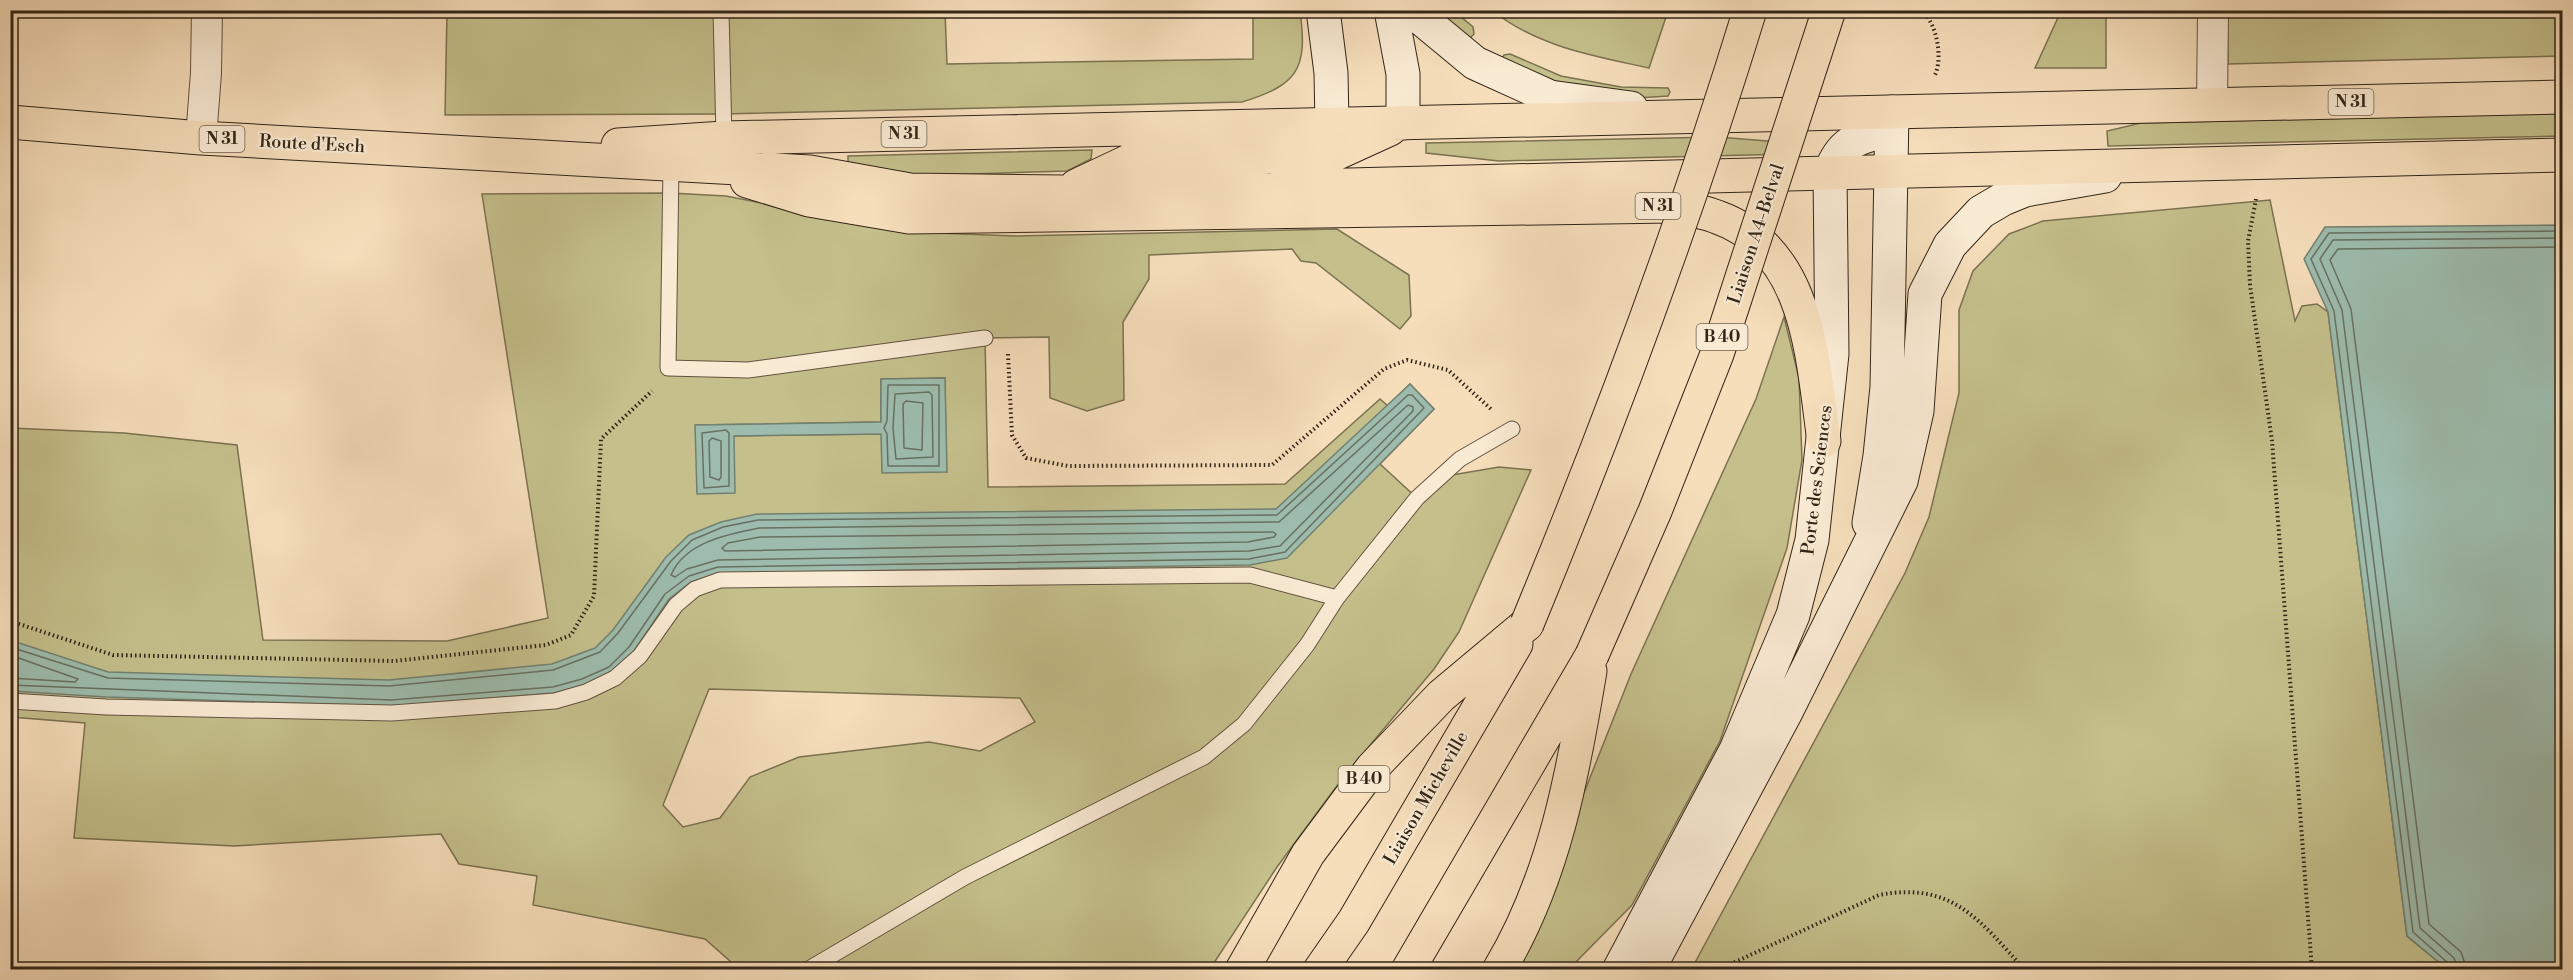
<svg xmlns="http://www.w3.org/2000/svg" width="2573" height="980" font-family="'Libre Bodoni',serif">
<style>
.green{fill:#c4bf8b;stroke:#7b7251;stroke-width:1.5;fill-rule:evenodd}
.water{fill:#9dbcad;stroke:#728071;stroke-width:1.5}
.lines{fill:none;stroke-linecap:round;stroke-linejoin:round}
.shore{stroke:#687062;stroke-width:1.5}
.lane-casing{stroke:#635340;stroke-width:17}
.street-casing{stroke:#635340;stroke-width:32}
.secondary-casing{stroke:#322517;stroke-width:35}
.primary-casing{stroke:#322517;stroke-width:35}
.highway-casing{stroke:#322517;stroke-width:35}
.path{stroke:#322517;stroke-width:4;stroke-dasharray:1.5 3;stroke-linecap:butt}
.lane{stroke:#f9ead3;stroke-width:15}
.street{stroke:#f9ead3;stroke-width:30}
.secondary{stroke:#f9ead3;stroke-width:33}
.primary{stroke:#f6debb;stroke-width:33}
.highway{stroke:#f6debb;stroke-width:33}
.highway-bridge-casing{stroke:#322517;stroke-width:35;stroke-linecap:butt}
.highway-bridge{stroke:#f6debb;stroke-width:33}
.labels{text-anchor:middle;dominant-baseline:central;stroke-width:4.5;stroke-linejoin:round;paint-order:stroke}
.shield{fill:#f9ead3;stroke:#6e604f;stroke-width:1.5}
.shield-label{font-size:16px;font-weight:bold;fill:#322517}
.street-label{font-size:18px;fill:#322517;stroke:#f9ead3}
</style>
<rect width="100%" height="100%" fill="#f6debb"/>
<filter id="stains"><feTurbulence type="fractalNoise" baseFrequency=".00333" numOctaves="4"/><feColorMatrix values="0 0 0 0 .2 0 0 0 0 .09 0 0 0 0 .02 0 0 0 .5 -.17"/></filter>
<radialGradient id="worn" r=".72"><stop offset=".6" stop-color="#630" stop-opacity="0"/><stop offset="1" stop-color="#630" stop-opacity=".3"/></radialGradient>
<path class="green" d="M 447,11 L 945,11 L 947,64 L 1253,59 L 1253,11 L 1300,11 C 1308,69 1298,85 1242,102 L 723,114 L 445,115 Z
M 1432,11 L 1454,11 L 1473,27 L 1474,34 L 1468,40 Z
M 1493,11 L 1668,11 L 1649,68 C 1595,56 1538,47 1493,11 Z
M 2061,11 L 2106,11 L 2106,68 L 2035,68 Z
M 2227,11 L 2562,11 L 2562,56 L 2228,64 Z
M 1510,54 L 1561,76 L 1621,87 L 1668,88 L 1670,92 L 1668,96 L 1621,99 L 1555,87 L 1500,62 L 1504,55 Z
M 2562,113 L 2562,136 L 2108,146 L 2107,131 L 2141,123 Z
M 1718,137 L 1793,143 L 1792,154 L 1499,161 L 1426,153 L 1426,143 Z
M 1092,150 L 1091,159 L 1067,171 L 909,176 L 848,166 L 848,156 Z
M 670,193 L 726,196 L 908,232 L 1016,236 L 1337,229 L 1409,275 L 1411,316 L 1400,329 L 1316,263 L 1301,261 L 1292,249 L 1149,255 L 1149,279 L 1123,322 L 1124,400 L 1087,411 L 1050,398 L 1049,337 L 985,338 L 988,487 L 1285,484 L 1380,399 L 1388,406 L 1410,384 L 1434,409 L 1380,464 L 1417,498 L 1452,475 L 1499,467 L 1531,470 L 1459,632 L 1434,669 L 1345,775 L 1277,867 L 1210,969 L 739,969 L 705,939 L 533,905 L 537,876 L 459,864 L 441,834 L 234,846 L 74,838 L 85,723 L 11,717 L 11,428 L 124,433 L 237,445 L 263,640 L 447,641 L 548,618 L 482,194 ZM 945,378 L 946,472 L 881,434 L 734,436 L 696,425 L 881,422 L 881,379 ZM 709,689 L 1020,698 L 1035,722 L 980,751 L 929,742 L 799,757 L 750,777 L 720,818 L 683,827 L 663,805 Z
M 2270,200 L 2295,321 L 2302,306 L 2317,304 L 2328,312 L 2407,936 L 2447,969 L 1691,970 L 1905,573 L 1929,517 L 1959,393 L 1959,310 L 1973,271 L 2009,234 L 2043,221 Z
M 1784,317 L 1799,378 L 1802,460 L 1787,548 L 1720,741 L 1632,905 L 1575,963 L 1572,969 L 1514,970 L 1631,674 L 1756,399 Z"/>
<path class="water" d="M 2562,225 L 2562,969 L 2447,969 L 2407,936 L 2328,312 L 2304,259 L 2325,227 Z
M 945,378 L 947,472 L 882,473 L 881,434 L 734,436 L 735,493 L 697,494 L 695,425 L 881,422 L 881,379 Z
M 1410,384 L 1434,409 L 1287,558 L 1250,565 L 719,573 L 691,582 L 669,599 L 634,651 L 612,672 L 584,685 L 554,693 L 392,706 L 106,697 L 11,691 L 10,640 L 108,672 L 389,680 L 552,664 L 595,648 L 613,630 L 666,557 L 689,535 L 721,522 L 757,514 L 1276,509 Z"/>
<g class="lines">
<path class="shore" d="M 888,385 L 939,385 L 939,466 L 888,466 L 887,434 L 884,428 L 887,421 Z
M 929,392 L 932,395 L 933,457 L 896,459 L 893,428 L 895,394 Z
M 906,401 L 923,403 L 922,450 L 904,448 L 903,404 Z
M 1408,405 L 1413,407 L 1413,411 L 1280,546 L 1249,551 L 718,560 L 687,569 L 675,577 L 671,575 C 685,542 728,534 759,528 L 1279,522 Z
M 726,430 L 729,433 L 729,486 L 704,488 L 702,433 Z
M 712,438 L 721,441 L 721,477 L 719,480 L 710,477 L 709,441 Z
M 1273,532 L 1276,534 L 1274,537 L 1248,542 L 725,551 L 722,548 L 728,543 L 760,537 Z
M 10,647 L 108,678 L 389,686 L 553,670 L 600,652 L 618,633 L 671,561 L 692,540 L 723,527 L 758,520 L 1277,515 L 1408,395 L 1412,395 L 1424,408 L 1285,552 L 1249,559 L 718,567 L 689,576 L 665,594 L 629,647 L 609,667 L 582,679 L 553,687 L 391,700 L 10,685
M 10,655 L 78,679 L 75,682 L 10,678
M 2450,970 L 2448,963 L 2413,932 L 2334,311 L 2311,259 L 2329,233 L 2562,231
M 2458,970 L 2454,958 L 2420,928 L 2342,310 L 2320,259 L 2333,240 L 2562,238
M 2467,970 L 2461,952 L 2429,924 L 2351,309 L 2330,260 L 2338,249 L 2562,247"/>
<g class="lane-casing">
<path id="lane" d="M 721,10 L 724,138
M 671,165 L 668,368 L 748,370 L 985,338
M 10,701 L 106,707 L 392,713 L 555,701 L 586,692 L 615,678 L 640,656 L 676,605 L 695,589 L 720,580 L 1250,575 L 1337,598
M 807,970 L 965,877 L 1204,757 L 1244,724 L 1307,645 L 1337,598 L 1417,498 L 1460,459 L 1512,429"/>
</g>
<g class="street-casing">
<path id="street" d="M 2212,105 L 2213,10
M 201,138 L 206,73 L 207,10"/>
</g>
<g class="secondary-casing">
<path id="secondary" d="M 1323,10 L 1331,73 L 1332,125
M 1391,10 L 1403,74 L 1403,123
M 1411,10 L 1475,63 L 1550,97 L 1631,108
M 1869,523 L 1880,456 L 1887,387 L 1892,112
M 1619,970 L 1736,750 L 1793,615 L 1812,540 L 1832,354 L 1830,173 C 1842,139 1859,138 1891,129
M 1648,970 L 1786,712 L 1901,481 L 1917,411 L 1925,294 L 1950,245 L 1981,212 L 2003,199 L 2025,190 L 2105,176"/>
</g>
<g class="primary-casing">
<path id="primary" d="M 10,122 L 201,138 L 810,172 L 910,190 L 1064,192 L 2562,155
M 618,145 L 724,138 L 2562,97
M 747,181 L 809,200 L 909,217 L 1672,206 C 1686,209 1703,211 1717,217 C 1810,250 1812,358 1824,441
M 1076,186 L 1131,160 L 1333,155 L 1390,129"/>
</g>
<g class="highway-casing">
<path id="highway" d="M 1242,970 L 1308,854 L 1372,768 L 1441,696 L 1527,624
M 1320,970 L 1354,921 L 1516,644
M 1408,970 L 1592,655
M 1499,970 C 1554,879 1573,774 1590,671"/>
</g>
<path class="path" d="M 1613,10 L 1676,15 L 1709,10
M 1922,10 C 1937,25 1943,57 1935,75
M 2256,199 L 2248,241 L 2250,285 L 2272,441 L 2312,970
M 1008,354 L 1012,435 L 1026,458 L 1068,466 L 1272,465 L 1384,369 L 1407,360 L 1448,370 L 1492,410
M 10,621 L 113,655 L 394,661 L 546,645 L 571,635 L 594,596 L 601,439 L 652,391
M 1718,970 L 1879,895 C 1953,881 1980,921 2025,970"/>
<use href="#lane" class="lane"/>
<use href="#street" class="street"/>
<use href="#secondary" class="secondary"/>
<use href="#primary" class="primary"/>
<use href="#highway" class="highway"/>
<g class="highway-bridge-casing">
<path id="highway-bridge" d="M 1527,624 C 1610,423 1686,219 1750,10
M 1592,655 L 1655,511 L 1717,354 L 1829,10"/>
</g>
<use href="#highway-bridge" class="highway-bridge"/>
</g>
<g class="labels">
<g class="shield">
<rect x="2328.5" y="89" width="45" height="26" rx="4.5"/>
<rect x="881.5" y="121" width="45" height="26" rx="4.5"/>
<rect x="199.5" y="126" width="45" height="26" rx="4.5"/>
<rect x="1635.5" y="193" width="45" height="26" rx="4.5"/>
<rect x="1696.5" y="324" width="51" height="26" rx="4.5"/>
<rect x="1338.5" y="766" width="51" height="26" rx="4.5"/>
</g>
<g class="shield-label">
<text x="2351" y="102">N 31</text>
<text x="904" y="134">N 31</text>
<text x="222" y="139">N 31</text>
<text x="1658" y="206">N 31</text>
<text x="1722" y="337">B 40</text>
<text x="1364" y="779">B 40</text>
</g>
<g class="street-label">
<text transform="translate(312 144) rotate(3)">Route d'Esch</text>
<text transform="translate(1756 234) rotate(-72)">Liaison A4-Belval</text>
<text transform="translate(1817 480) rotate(-83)">Porte des Sciences</text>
<text transform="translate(1426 798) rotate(-60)">Liaison Micheville</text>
</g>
</g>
<rect width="2573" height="980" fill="none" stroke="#f6debb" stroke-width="36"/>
<rect x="12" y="12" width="2549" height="956" fill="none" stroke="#322517" stroke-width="3"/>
<rect x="18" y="18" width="2537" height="944" fill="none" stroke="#322517" stroke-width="1.5"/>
<rect width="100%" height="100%" filter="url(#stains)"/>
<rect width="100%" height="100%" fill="url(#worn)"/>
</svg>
